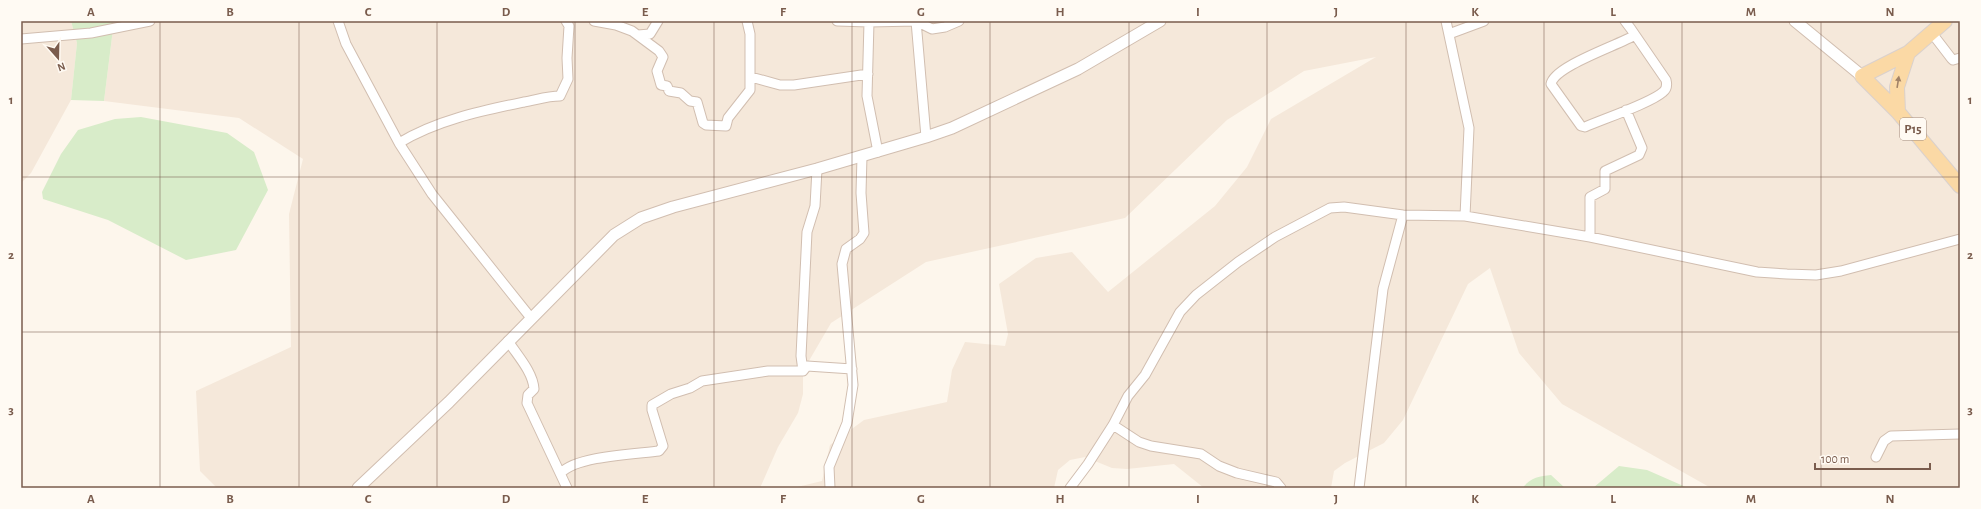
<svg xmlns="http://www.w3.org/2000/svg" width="1981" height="509" font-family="'Alegreya Sans',sans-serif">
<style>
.residential{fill:#f5e8da}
.green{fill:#d8ecc9}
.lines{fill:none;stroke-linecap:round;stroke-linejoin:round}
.minor-casing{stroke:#d1beb0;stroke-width:11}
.tertiary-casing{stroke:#d1beb0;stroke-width:13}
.primary-casing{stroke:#dad1cd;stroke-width:16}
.minor{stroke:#fff;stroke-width:9}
.tertiary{stroke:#fff;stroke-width:11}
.primary{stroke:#fbd9a5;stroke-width:14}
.oneway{fill:#a18267}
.grid{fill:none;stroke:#7a5c4d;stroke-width:1;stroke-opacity:0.55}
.labels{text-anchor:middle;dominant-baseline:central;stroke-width:4;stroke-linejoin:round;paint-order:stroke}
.shield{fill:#fffaf3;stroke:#a28b7f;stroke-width:1}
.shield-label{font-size:13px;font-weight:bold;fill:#7a5c4d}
.neatline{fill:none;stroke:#7a5c4d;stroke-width:1.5}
.grid-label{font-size:13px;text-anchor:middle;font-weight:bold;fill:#7a5c4d}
</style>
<rect width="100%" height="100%" fill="#fdf6ec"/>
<path class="residential" d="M 21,21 L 71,21 L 77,43 L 71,100 L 31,173 L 21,183 Z
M 114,21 L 1960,21 L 1960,488 L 1711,488 L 1562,404 L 1519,353 L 1490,268 L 1468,284 L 1403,420 L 1384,443 L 1345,463 L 1334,471 L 1331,488 L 1204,488 L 1174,464 L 1127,469 L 1112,468 L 1085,457 L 1070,460 L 1058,470 L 1054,488 L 793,488 L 822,481 L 830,445 L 864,420 L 947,402 L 952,370 L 965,342 L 1005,346 L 1008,334 L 999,284 L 1036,258 L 1072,252 L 1108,292 L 1215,206 L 1247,167 L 1271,119 L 1376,57 L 1304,71 L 1227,120 L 1125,218 L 926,262 L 831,323 L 803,371 L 803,394 L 798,413 L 778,447 L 760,488 L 217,488 L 200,471 L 196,391 L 291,347 L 289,214 L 303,159 L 239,118 L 104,101 Z"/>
<path class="green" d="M 71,21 L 114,21 L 104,101 L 71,100 L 77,43 Z
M 141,117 L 227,133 L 254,152 L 268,190 L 236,250 L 186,260 L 108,220 L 43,199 L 42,192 L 61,154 L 78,130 L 115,119 Z
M 1619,466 L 1647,470 L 1688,488 L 1593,488 Z
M 1551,475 L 1565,488 L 1523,488 C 1529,478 1540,476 1551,475 Z"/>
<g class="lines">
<g class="minor-casing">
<path id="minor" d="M 338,21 L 346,44 L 399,143 L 432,194 L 531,318
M 594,21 L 616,25 L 632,31 L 659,51 L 663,57 L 657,71 L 661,85 L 667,86 L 669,91 L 681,93 L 690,101 L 697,102 L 703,123 L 706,125 L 726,126 L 728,118 L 750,90 L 750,34 L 747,21
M 837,21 L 869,22
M 916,21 L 926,137
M 1446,21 L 1469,128 L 1465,216 L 1590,237 L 1757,272 L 1787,274 L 1816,275 L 1841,271 L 1960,239
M 1625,21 L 1631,29 L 1666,80 C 1667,84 1667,89 1663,92 C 1651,103 1603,119 1585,127 L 1581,126 L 1551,84 C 1554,66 1619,45 1635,35
M 1931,32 L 1951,58 L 1953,60 L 1960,58
M 1449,34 L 1484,21
M 638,35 L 650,34 L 658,21
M 21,39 L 91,33 L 150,21
M 751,77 L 780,85 L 794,85 L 868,74
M 399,143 C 437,120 481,111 524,102 C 536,100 547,96 560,96 L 568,79 L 567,58 L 569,26 L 566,21
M 878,152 L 867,96 L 869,22 L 916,21 L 932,29 L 945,27 L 959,21
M 1590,237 L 1590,197 L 1605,189 L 1605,171 L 1639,155 L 1642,148 L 1626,110
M 508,341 C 517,355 533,372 534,389 L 528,395 L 527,403 L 567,488
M 803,371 L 807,366 L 852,369
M 1113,425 L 1139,442 L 1151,446 L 1201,454 L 1219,466 L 1237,473 L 1276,482 L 1281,488
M 1876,457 L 1884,441 L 1891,436 L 1960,434
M 561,473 C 576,456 636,454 659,451 L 663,446 L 652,410 L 652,405 L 671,394 L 690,388 L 702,381 L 768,371 L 803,371 L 801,356 L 807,232 L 815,206 L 817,169
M 830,488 L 829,467 L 847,423 L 853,385 L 842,264 L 846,249 L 860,239 L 864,233 L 861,193 L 862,156
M 1070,488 L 1088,464 L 1113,425 L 1128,396 L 1145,375 L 1180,312 L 1196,295 L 1238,262 L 1275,237 L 1330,208 L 1344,207 L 1403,215 L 1465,216
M 1359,488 L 1383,289 L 1403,215"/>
</g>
<g class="tertiary-casing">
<path id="tertiary" d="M 1795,21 L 1862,76
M 358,488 L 449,402 L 614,235 L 641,218 L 673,207 L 817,169 L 926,137 L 952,128 L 1078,69 L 1160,21"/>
</g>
<g class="primary-casing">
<path id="primary" d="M 1945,21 L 1908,53 L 1862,76 L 1898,112 L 1960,186
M 1898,112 L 1897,87 L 1908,53"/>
</g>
<use href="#minor" class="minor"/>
<use href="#tertiary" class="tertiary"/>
<use href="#primary" class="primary"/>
</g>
<defs><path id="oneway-solid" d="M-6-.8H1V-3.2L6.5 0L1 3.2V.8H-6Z"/></defs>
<use class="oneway" href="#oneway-solid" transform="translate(1898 82) rotate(-81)"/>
<path class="grid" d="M 160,21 L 160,488M 299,21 L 299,488M 437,21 L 437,488M 575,21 L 575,488M 714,21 L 714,488M 852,21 L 852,488M 990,21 L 990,488M 1129,21 L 1129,488M 1267,21 L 1267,488M 1406,21 L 1406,488M 1544,21 L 1544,488M 1682,21 L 1682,488M 1821,21 L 1821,488M 21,177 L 1960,177M 21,332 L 1960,332"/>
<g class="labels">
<rect class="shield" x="1900" y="118" width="26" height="22" rx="3"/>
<g class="shield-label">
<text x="1913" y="129">P15</text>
</g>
</g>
<rect width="1981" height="509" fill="none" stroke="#fffaf3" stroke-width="44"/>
<g transform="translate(58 58) rotate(160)" stroke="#fffaf3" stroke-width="3" paint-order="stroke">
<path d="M0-3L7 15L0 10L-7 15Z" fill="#7a5c4d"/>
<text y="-6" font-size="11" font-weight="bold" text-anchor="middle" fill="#7a5c4d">N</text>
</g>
<path d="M1815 463v6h115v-6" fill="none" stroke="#7a5c4d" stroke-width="2"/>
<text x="1821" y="463" font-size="12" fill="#7a5c4d" stroke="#fffaf3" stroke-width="3" paint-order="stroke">100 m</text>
<rect x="22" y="22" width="1937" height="465" class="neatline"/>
<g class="grid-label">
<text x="91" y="16">A</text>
<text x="230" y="16">B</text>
<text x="368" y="16">C</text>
<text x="506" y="16">D</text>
<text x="645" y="16">E</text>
<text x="783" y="16">F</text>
<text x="921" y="16">G</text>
<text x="1060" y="16">H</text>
<text x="1198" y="16">I</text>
<text x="1336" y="16">J</text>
<text x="1475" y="16">K</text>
<text x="1613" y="16">L</text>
<text x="1751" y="16">M</text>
<text x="1890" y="16">N</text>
<text x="11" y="104">1</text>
<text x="1970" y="104">1</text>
<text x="11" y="259">2</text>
<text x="1970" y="259">2</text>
<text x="11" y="414">3</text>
<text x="1970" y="414">3</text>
<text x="91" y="503">A</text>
<text x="230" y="503">B</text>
<text x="368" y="503">C</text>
<text x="506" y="503">D</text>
<text x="645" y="503">E</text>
<text x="783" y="503">F</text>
<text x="921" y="503">G</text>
<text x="1060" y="503">H</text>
<text x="1198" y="503">I</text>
<text x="1336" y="503">J</text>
<text x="1475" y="503">K</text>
<text x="1613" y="503">L</text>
<text x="1751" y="503">M</text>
<text x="1890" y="503">N</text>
</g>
</svg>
